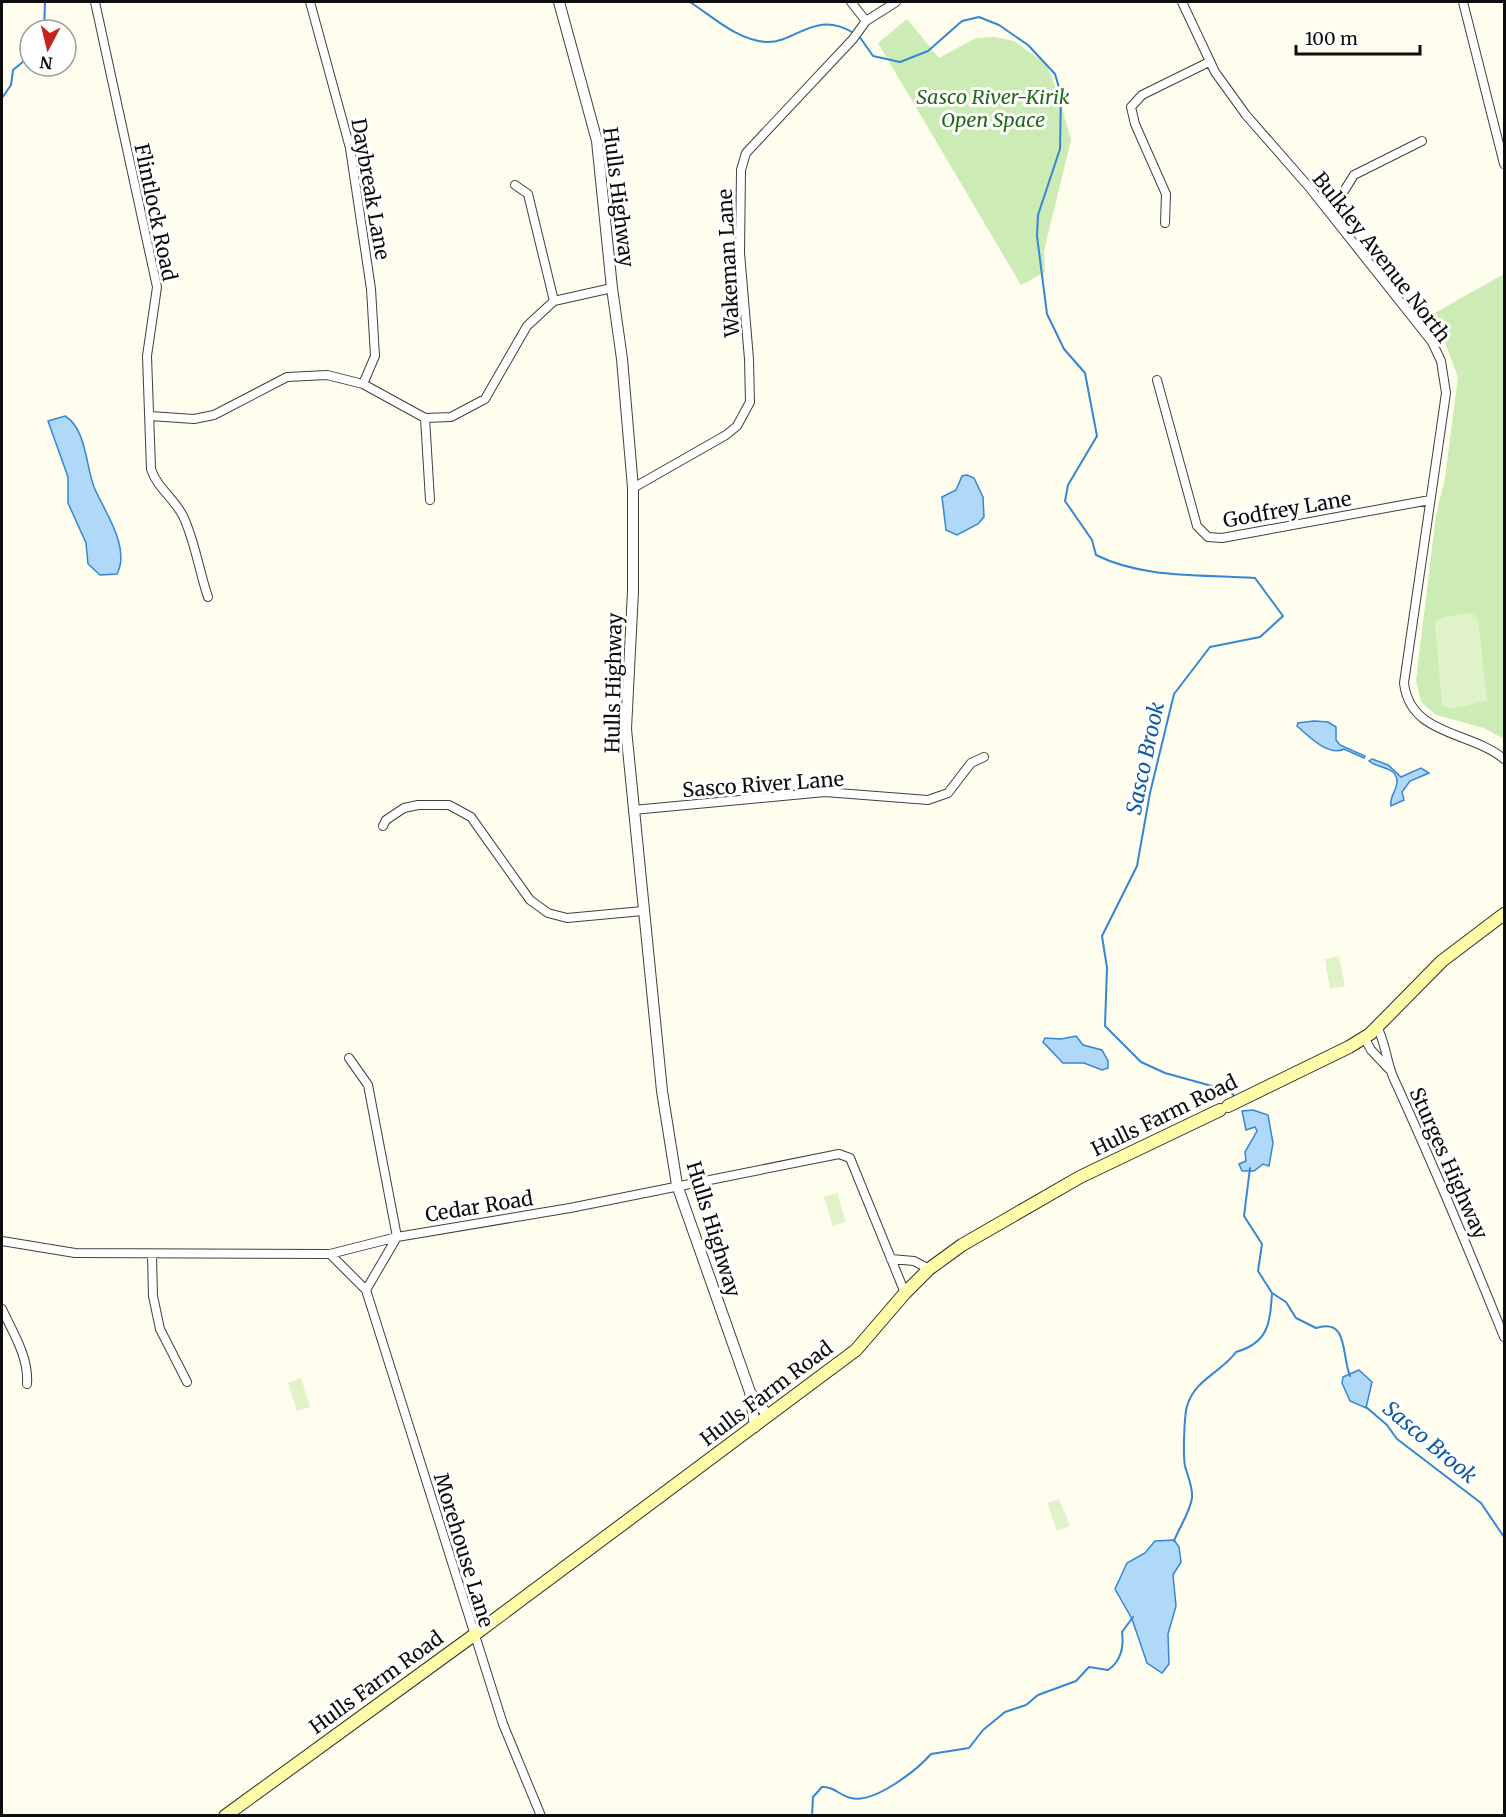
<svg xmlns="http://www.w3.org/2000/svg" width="1506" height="1817" font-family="Merriweather,serif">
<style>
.green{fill:#cdecb5}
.pitch{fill:#e0f2c8}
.water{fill:#b0d8f9;stroke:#3387d4;stroke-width:1.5}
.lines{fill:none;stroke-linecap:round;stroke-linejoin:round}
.stream{stroke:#3387d4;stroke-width:2}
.minor-casing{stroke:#404040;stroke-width:10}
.tertiary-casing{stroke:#404040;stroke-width:12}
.secondary-casing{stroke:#2f2f2f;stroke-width:14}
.minor{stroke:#fff;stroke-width:8}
.tertiary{stroke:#fff;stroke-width:10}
.secondary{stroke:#fffca9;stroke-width:12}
.labels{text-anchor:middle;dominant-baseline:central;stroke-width:6;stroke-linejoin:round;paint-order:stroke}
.park-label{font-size:20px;font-style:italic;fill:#24691a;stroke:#fff}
.street-label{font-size:20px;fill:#0d0d0d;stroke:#fff}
.water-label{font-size:21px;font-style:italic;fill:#1059a6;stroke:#fff}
</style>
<rect width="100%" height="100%" fill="#fffdee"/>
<path class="green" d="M 907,19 L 939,58 L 976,38 L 995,37 L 1014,41 L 1046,64 L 1057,90 L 1071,140 L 1044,251 L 1045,272 L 1021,285 L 878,43 Z
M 1504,274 L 1504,739 L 1484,728 L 1436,715 L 1421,702 L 1416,680 L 1436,515 L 1445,478 L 1458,377 L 1441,332 L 1431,315 Z"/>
<path class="pitch" d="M 1472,613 L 1478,619 L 1487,701 L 1450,709 L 1442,705 L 1435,622 L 1443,617 Z
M 1339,956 L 1345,986 L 1330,989 L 1325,959 Z
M 837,1193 L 846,1222 L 833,1226 L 824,1197 Z
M 301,1378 L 310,1407 L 297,1411 L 288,1383 Z
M 1059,1499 L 1070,1526 L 1057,1531 L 1047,1503 Z"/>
<path class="water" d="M 65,416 C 86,428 86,466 94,487 C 104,511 131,547 117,574 L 100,575 L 88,564 L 86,543 L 68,503 L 68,477 L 48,421 Z
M 967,475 L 974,478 L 983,497 L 984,517 L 978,524 L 957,535 L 946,530 L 942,497 L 956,490 L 962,476 Z
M 1314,721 L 1328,722 L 1336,727 L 1336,740 L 1340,745 L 1365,756 L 1364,758 L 1344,749 C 1329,757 1308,736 1297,726 L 1298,723 Z
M 1372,759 L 1388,765 L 1401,777 L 1421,768 L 1429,773 L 1410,781 L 1402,792 L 1404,800 L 1391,806 C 1389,797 1396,792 1397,783 C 1398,766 1378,769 1369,761 Z
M 1076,1036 L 1083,1045 L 1102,1050 L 1108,1061 L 1108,1068 L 1102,1070 L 1084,1063 L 1063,1063 L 1043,1042 L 1045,1038 L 1061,1039 Z
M 1253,1110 L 1268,1115 L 1273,1143 L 1269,1166 L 1263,1164 L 1254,1171 L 1242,1171 L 1239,1164 L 1246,1161 L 1245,1152 L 1257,1131 L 1255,1127 L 1246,1130 L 1242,1111 Z
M 1359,1370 L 1372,1382 L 1366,1408 L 1350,1401 L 1342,1383 L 1343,1377 Z
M 1174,1540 L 1179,1547 L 1181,1562 L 1173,1575 L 1176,1606 L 1168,1634 L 1169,1664 L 1162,1673 L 1147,1663 L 1132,1619 L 1115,1589 L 1127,1563 L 1145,1553 L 1155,1541 Z"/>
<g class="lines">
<path class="stream" d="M 690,2 C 713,17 737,40 766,42 C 797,43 814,9 854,33
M 44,30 L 45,2
M 859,36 L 873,56 L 900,62 L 928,51 L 962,21 L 979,17 L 999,25 L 1028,45 L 1055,74 L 1061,94 L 1060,149 L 1038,215 L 1037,236 L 1047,314 L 1064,349 L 1085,373 L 1097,436 L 1068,485 L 1065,501 L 1092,540 L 1096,555 C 1144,579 1202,574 1255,578 L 1283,616 L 1260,637 L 1210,647 L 1174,694 L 1150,793 L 1137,866 L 1102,936 L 1107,968 L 1105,1026 L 1141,1062 L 1165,1073 L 1230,1091 L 1235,1097
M 2,98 L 11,85 L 13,70 L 30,56
M 1250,1168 L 1244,1216 L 1262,1244 L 1258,1271 L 1272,1293 L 1286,1302 L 1296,1318 L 1316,1328 C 1349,1318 1341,1354 1350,1376
M 1366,1407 L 1387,1425 L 1397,1439 L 1481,1503 L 1504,1537
M 1174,1541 C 1179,1528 1190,1512 1192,1498 C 1193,1487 1188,1477 1185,1466 C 1183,1456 1184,1417 1187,1406 C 1195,1379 1222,1372 1236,1352 C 1268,1343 1270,1324 1272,1293
M 812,1816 L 813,1797 L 822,1787 C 834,1786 840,1796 851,1798 C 874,1804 917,1770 931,1754 L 969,1748 L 983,1730 L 1005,1712 L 1026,1705 L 1038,1695 L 1076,1681 L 1089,1667 L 1108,1670 C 1121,1661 1124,1647 1122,1632 L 1133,1617"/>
<g class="minor-casing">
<path id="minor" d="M 95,2 L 157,287 L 147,356 L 151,469 C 157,488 174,498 183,516 C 195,541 199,571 208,597
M 310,2 L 350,148 L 371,289 L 375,356 L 363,384
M 851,2 L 866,21
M 1182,2 L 1215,72 L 1246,115 L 1309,187 L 1432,342 L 1441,361 L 1446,393 L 1404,683 C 1410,736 1471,731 1504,759
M 1463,2 L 1504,164
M 515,185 L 528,194 L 554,301
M 1327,210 L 1339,199 L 1354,175 L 1422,141
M 1165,223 L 1166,194 L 1135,124 L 1131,107 L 1142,95 L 1209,62
M 1157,380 L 1197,526 L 1208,537 L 1222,538 L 1430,500
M 150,416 L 194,419 L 214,415 L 287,377 L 327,375 L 363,384 L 425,418 L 451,417 L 485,399 L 527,326 L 554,301 L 612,288
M 425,418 L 430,500
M 633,488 L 726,435 L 737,426 L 750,402 L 749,359 L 740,253 L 741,170 L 746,153 L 853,39 L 866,21 L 896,2
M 633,810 L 825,792 L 928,800 L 948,793 L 971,763 L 984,757
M 383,826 L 386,820 L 404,808 L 418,805 L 449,805 L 471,817 L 530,900 L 548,913 L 567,918 L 643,911
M 1377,1027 C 1386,1043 1386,1062 1394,1079 C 1433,1164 1469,1250 1504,1337
M 1364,1037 L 1371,1050 L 1389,1069
M 349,1058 L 368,1085 L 397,1237 L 366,1290
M 2,1241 L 75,1253 L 330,1254 L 397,1237 L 570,1208 L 839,1154 L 850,1158 L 905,1293
M 330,1254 L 366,1290 L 503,1724 L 541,1816
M 152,1255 L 153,1296 L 160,1329 L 187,1382
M 891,1259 L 914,1261 L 929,1269
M 2,1309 C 13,1333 29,1357 27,1384"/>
</g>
<g class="tertiary-casing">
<path id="tertiary" d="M 559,2 L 597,141 L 612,288 L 622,359 L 633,488 L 633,591 L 626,729 L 662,1091 L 677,1185 L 750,1392 L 755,1427
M 750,1392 L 768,1416"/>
</g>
<g class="secondary-casing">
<path id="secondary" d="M 1228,1106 L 1349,1047 L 1370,1034 L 1442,961 L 1504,914
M 225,1816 L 474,1635 L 856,1350 L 905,1293 L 929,1269 L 962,1245 L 1080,1177 L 1220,1110"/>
</g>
<use href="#minor" class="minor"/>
<use href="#tertiary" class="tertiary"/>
<use href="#secondary" class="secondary"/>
</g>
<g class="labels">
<g class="park-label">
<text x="993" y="96">Sasco River-Kirik<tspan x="993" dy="23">Open Space</tspan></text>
</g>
<g class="street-label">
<text transform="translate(371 189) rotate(80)">Daybreak Lane</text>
<text transform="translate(619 197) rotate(83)">Hulls Highway</text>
<text transform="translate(156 212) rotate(78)">Flintlock Road</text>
<text transform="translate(1382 257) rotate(52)">Bulkley Avenue North</text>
<text transform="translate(728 263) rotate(-93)">Wakeman Lane</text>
<text transform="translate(1287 509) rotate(-10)">Godfrey Lane</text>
<text transform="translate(613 683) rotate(-89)">Hulls Highway</text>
<text transform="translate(763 784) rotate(-4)">Sasco River Lane</text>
<text transform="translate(1164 1115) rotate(-26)">Hulls Farm Road</text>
<text transform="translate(1449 1163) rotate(66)">Sturges Highway</text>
<text transform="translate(479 1206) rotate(-9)">Cedar Road</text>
<text transform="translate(714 1229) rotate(73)">Hulls Highway</text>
<text transform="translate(766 1393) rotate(-37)">Hulls Farm Road</text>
<text transform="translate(464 1550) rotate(73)">Morehouse Lane</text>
<text transform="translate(376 1682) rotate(-36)">Hulls Farm Road</text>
</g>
<g class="water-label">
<text transform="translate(1145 758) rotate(-78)">Sasco Brook</text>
<text transform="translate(1430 1442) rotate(40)">Sasco Brook</text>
</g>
</g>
<rect width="1506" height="1817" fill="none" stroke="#0d0d0d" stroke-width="6"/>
<g transform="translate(48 48) rotate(187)"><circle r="28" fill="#ffffff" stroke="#9e9e9e" stroke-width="1.5"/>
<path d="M0-4.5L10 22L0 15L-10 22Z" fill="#c5231e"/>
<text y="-9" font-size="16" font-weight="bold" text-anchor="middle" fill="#0d0d0d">N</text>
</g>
<path d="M1296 45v9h124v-9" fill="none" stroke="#0d0d0d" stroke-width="3"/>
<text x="1305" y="45" font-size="18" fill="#0d0d0d" stroke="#ffffff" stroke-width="4.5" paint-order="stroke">100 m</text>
</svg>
